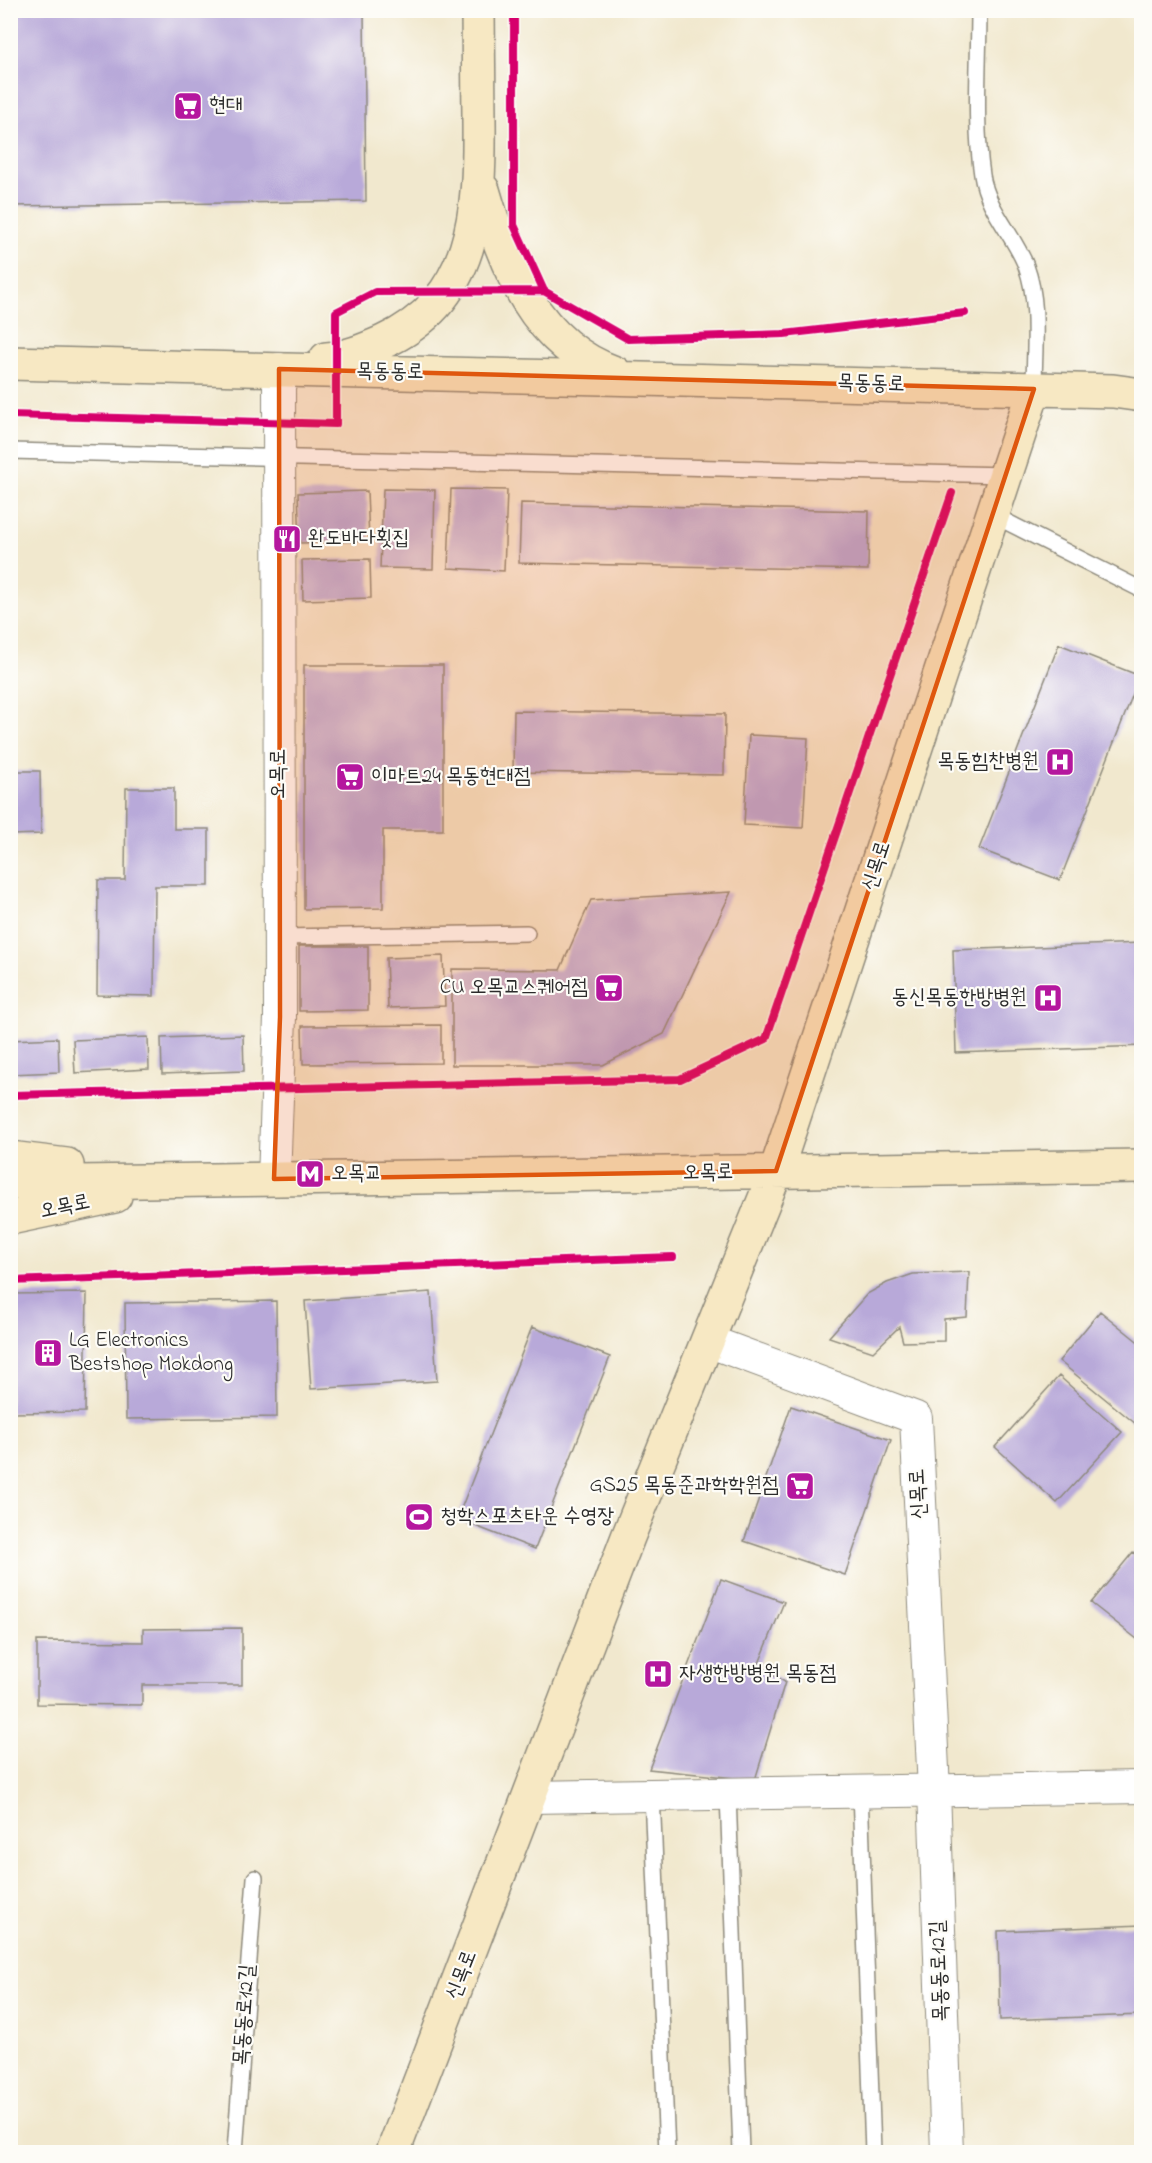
<svg xmlns="http://www.w3.org/2000/svg" width="1152" height="2163" font-family="'Indie Flower','Poor Story',sans-serif">
<style>
.building{fill:#b8a9d9}
.lines{fill:none;stroke-linecap:round;stroke-linejoin:round}
.lane-casing{stroke:#8e8a7c;stroke-width:18}
.street-casing{stroke:#8e8a7c;stroke-width:34}
.secondary-casing{stroke:#8e8a7c;stroke-width:36}
.lane{stroke:#fff;stroke-width:15}
.street{stroke:#fff;stroke-width:32}
.secondary{stroke:#f7e8c3;stroke-width:33}
.cycleway-casing{stroke:#fdfcf7;stroke-width:11}
.cycleway{stroke:#d6006c;stroke-width:8}
.marked{fill:#df570e;fill-opacity:0.2;stroke:#df570e;stroke-width:4.5;stroke-linejoin:round}
.labels{text-anchor:middle;dominant-baseline:central;stroke-width:4.5;stroke-linejoin:round;paint-order:stroke}
.poi-label{font-size:21px;fill:#2b2b2b;stroke:#fdfcf7;text-anchor:start}
.street-label{font-size:21px;fill:#2b2b2b;stroke:#fdfcf7}
</style>
<rect width="100%" height="100%" fill="#fdfcf7"/>
<filter id="ink" filterUnits="userSpaceOnUse"><feTurbulence type="fractalNoise" baseFrequency=".0167" numOctaves="2"/><feDisplacementMap in="SourceGraphic" scale="12" xChannelSelector="R" yChannelSelector="G"/><feConvolveMatrix kernelMatrix="1 2 1 2 8 2 1 2 1" color-interpolation-filters="sRGB"/></filter>
<filter id="wash" filterUnits="userSpaceOnUse"><feTurbulence type="fractalNoise" baseFrequency=".008" numOctaves="4" result="noise"/><feDisplacementMap in="SourceGraphic" scale="24" xChannelSelector="R" yChannelSelector="G"/><feGaussianBlur stdDeviation="1.35" result="paint"/><feColorMatrix in="noise" values="0 0 0 0 0 0 0 0 0 0 0 0 0 0 0 0 0 1.4 0 .05"/><feComposite in="paint" operator="in"/></filter>
<g filter="url(#wash)">
<rect width="100%" height="100%" fill="#f1e8ce"/>
<g id="blocks">
<path class="building" d="M 10,10 L 364,10 L 366,201 L 10,206 Z
M 383,489 L 435,490 L 433,569 L 380,568 Z
M 451,489 L 507,490 L 504,571 L 448,568 Z
M 367,491 L 369,541 L 300,543 L 298,493 Z
M 521,503 L 869,511 L 868,570 L 519,563 Z
M 370,559 L 371,598 L 303,600 L 302,560 Z
M 1059,644 L 1140,676 L 1060,880 L 979,849 Z
M 304,665 L 443,665 L 443,830 L 383,830 L 383,908 L 304,909 Z
M 514,711 L 725,714 L 724,775 L 513,772 Z
M 749,735 L 808,738 L 803,828 L 744,825 Z
M 10,771 L 40,771 L 41,834 L 10,835 Z
M 126,788 L 174,788 L 174,829 L 209,829 L 209,886 L 155,886 L 154,996 L 97,995 L 98,880 L 125,880 Z
M 731,892 L 664,1034 L 603,1065 L 452,1065 L 452,969 L 560,970 L 591,900 Z
M 1142,943 L 1142,1046 L 956,1053 L 953,950 Z
M 299,946 L 368,946 L 368,1010 L 299,1011 Z
M 443,956 L 445,1006 L 388,1008 L 386,958 Z
M 441,1025 L 441,1063 L 303,1064 L 302,1026 Z
M 243,1035 L 244,1071 L 162,1074 L 161,1038 Z
M 148,1037 L 149,1069 L 75,1073 L 73,1040 Z
M 58,1038 L 59,1072 L 10,1074 L 10,1040 Z
M 969,1272 L 967,1317 L 944,1319 L 944,1341 L 903,1342 L 899,1327 L 873,1352 L 829,1337 L 867,1294 L 887,1283 L 913,1274 Z
M 431,1292 L 437,1381 L 311,1389 L 305,1301 Z
M 87,1293 L 85,1412 L 10,1413 L 10,1294 Z
M 276,1301 L 277,1417 L 126,1419 L 125,1303 Z
M 1100,1311 L 1142,1345 L 1142,1429 L 1059,1361 Z
M 532,1327 L 610,1357 L 535,1549 L 457,1519 Z
M 1059,1376 L 1122,1432 L 1057,1503 L 995,1447 Z
M 791,1406 L 891,1440 L 845,1575 L 744,1541 Z
M 1133,1552 L 1142,1560 L 1142,1643 L 1091,1603 Z
M 721,1579 L 784,1602 L 758,1666 L 785,1682 L 755,1780 L 649,1769 Z
M 242,1628 L 242,1685 L 142,1685 L 142,1705 L 37,1704 L 37,1641 L 143,1642 L 143,1629 Z
M 1142,1925 L 1142,2015 L 1000,2020 L 998,1931 Z
M 10,2030 L 13,2030 L 13,2152 L 10,2152 Z"/>
</g>
</g>
<g filter="url(#ink)">
<use href="#blocks" fill-opacity="0" stroke="#8e8a7c" stroke-width="1.5"/>
<g class="lines">
<g class="lane-casing">
<path id="lane" d="M 979,10 C 979,64 974,122 982,175 C 987,209 1014,235 1026,266 C 1040,304 1034,349 1034,389
M 10,451 L 1006,475
M 993,515 L 1142,590
M 280,937 L 527,933
M 860,1791 L 873,2152
M 652,1794 L 667,2152
M 728,1794 L 741,2152
M 235,2152 L 255,1878"/>
</g>
<g class="street-casing">
<path id="street" d="M 274,1179 L 280,1017 L 279,369
M 708,1341 L 916,1418 L 934,1790 L 947,2152
M 530,1797 L 1142,1787"/>
</g>
<g class="secondary-casing">
<path id="secondary" d="M 483,190 C 505,266 535,345 615,373
M 326,359 C 346,358 365,350 383,342 C 476,300 480,210 479,120 C 479,84 478,47 478,10
M 10,363 L 1113,391 L 1142,395
M 10,1158 L 67,1165
M 10,1183 L 1142,1166
M 10,1218 L 115,1196
M 393,2152 L 628,1537 L 776,1171 L 1034,389"/>
</g>
<use href="#lane" class="lane"/>
<use href="#street" class="street"/>
<use href="#secondary" class="secondary"/>
<g class="cycleway-casing">
<path id="cycleway" d="M 514,10 L 514,225 L 544,291
M 10,415 L 336,424 L 336,312 L 375,292 L 544,291 L 628,339 L 784,334 L 965,313
M 10,1095 L 680,1079 L 766,1039 L 952,493
M 10,1281 L 673,1257"/>
</g>
<use href="#cycleway" class="cycleway"/>
</g>
</g>
<path class="marked" d="M 279,369 L 1034,389 L 776,1171 L 274,1179 L 280,1017 Z"/>
<defs>
<g id="supermarket-square" transform="scale(1.5)"><rect x="-9" y="-9" width="18" height="18" rx="4" fill="#b5179e" stroke="#fdfcf7"/><path d="M-6-5.5h2.5l.6 2H6L4.5 2H-2.5L-4.4-4H-6ZM-1.5 3.2a1.3 1.3 0 1 0 .1 0ZM3 3.2a1.3 1.3 0 1 0 .1 0Z" fill="#fff"/></g>
<g id="restaurant-square" transform="scale(1.5)"><rect x="-9" y="-9" width="18" height="18" rx="4" fill="#b5179e" stroke="#fdfcf7"/><path d="M-5-6h1v4h1v-4h1v4h1v-4h1v5L-1.5 .5V6h-2V.5L-5-1ZM5-6V6H3V1.5H1.5Q1.5-4 5-6Z" fill="#fff"/></g>
<g id="hospital-square" transform="scale(1.5)"><rect x="-9" y="-9" width="18" height="18" rx="4" fill="#b5179e" stroke="#fdfcf7"/><path d="M-5-5h3v3.5h4V-5h3V5h-3V1.5h-4V5h-3Z" fill="#fff"/></g>
<g id="metro-square" transform="scale(1.5)"><rect x="-9" y="-9" width="18" height="18" rx="4" fill="#b5179e" stroke="#fdfcf7"/><path d="M-5.5 5V-5H-3L0 0L3-5H5.5V5H3V-.5L0 4L-3-.5V5Z" fill="#fff"/></g>
<g id="building-square" transform="scale(1.5)"><rect x="-9" y="-9" width="18" height="18" rx="4" fill="#b5179e" stroke="#fdfcf7"/><path d="M-4-6H4V6H1V3H-1V6H-4ZM-2.5-4.3h1.7v1.8h-1.7ZM.8-4.3h1.7v1.8H.8ZM-2.5-1h1.7V.8h-1.7ZM.8-1h1.7V.8H.8Z" fill="#fff"/></g>
<g id="stadium-square" transform="scale(1.5)"><rect x="-9" y="-9" width="18" height="18" rx="4" fill="#b5179e" stroke="#fdfcf7"/><path d="M0-5a6.5 5 0 1 0 0 10a6.5 5 0 1 0 0-10ZM-3.5-1.8h7v3.6h-7Z" fill="#fff"/></g>
</defs>
<g fill-rule="evenodd">
<use href="#supermarket-square" x="188" y="106"/>
<use href="#restaurant-square" x="287" y="539"/>
<use href="#hospital-square" x="1060" y="762"/>
<use href="#supermarket-square" x="350" y="777"/>
<use href="#supermarket-square" x="609" y="988"/>
<use href="#hospital-square" x="1048" y="998"/>
<use href="#metro-square" x="310" y="1174"/>
<use href="#building-square" x="48" y="1353"/>
<use href="#supermarket-square" x="800" y="1486"/>
<use href="#stadium-square" x="419" y="1517"/>
<use href="#hospital-square" x="658" y="1674"/>
</g>
<g class="labels">
<g class="poi-label">
<text x="209" y="106">현대</text>
<text x="308" y="539">완도바다횟집</text>
<text x="1039" y="762" text-anchor="end">목동힘찬병원</text>
<text x="371" y="777">이마트24 목동현대점</text>
<text x="588" y="988" text-anchor="end">CU 오목교스퀘어점</text>
<text x="1027" y="998" text-anchor="end">동신목동한방병원</text>
<text x="331" y="1174">오목교</text>
<text x="69" y="1341">LG Electronics<tspan x="69" dy="24">Bestshop Mokdong</tspan></text>
<text x="779" y="1486" text-anchor="end">GS25 목동준과학학원점</text>
<text x="440" y="1517">청학스포츠타운 수영장</text>
<text x="679" y="1674">자생한방병원 목동점</text>
</g>
<g class="street-label">
<text transform="translate(390 372) rotate(1)">목동동로</text>
<text transform="translate(871 384) rotate(2)">목동동로</text>
<text transform="translate(279 774) rotate(-90)">오목로</text>
<text transform="translate(877 866) rotate(-72)">신목로</text>
<text transform="translate(708 1173) rotate(-1)">오목로</text>
<text transform="translate(65 1207) rotate(-12)">오목로</text>
<text transform="translate(919 1494) rotate(-93)">신목로</text>
<text transform="translate(940 1971) rotate(-92)">목동동로12길</text>
<text transform="translate(462 1975) rotate(-69)">신목로</text>
<text transform="translate(245 2015) rotate(-86)">목동동로12길</text>
</g>
</g>
<rect width="1152" height="2163" fill="none" stroke="#fdfcf7" stroke-width="36"/>
</svg>
